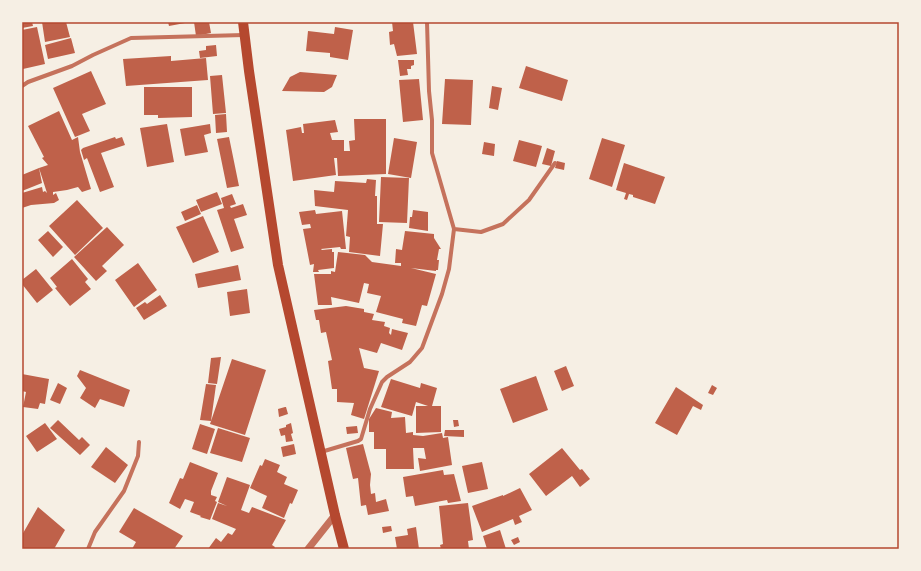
<svg xmlns="http://www.w3.org/2000/svg" width="921" height="571" font-family="'Public Sans',sans-serif">
<style>
.building{fill:#bf614a}
.lines{fill:none;stroke-linecap:round;stroke-linejoin:round}
.minor{stroke:#c5725c;stroke-width:4}
.tertiary{stroke:#c5725c;stroke-width:7}
.primary{stroke:#b5482f;stroke-width:10}
.neatline{fill:none;stroke:#b5482f;stroke-width:1.5}
</style>
<rect width="100%" height="100%" fill="#f6efe4"/>
<path class="building" d="M 22,22 L 32,22 L 33,26 L 22,28 Z
M 42,22 L 66,22 L 70,37 L 45,42 Z
M 168,22 L 185,22 L 185,23 L 169,26 Z
M 194,22 L 209,22 L 211,33 L 196,36 Z
M 392,22 L 413,22 L 417,54 L 397,56 L 394,44 L 390,45 L 389,32 L 393,31 Z
M 37,27 L 45,64 L 23,69 L 22,62 L 22,30 Z
M 335,27 L 353,30 L 348,60 L 330,57 L 330,53 L 306,51 L 308,31 L 334,34 Z
M 71,38 L 75,53 L 48,59 L 45,45 Z
M 216,45 L 217,56 L 200,58 L 199,51 L 206,50 L 206,46 Z
M 171,56 L 171,61 L 206,58 L 208,80 L 126,86 L 123,59 Z
M 398,60 L 414,60 L 414,65 L 411,66 L 411,69 L 407,69 L 408,75 L 400,76 Z
M 526,66 L 568,80 L 562,101 L 519,88 Z
M 91,71 L 106,104 L 82,114 L 90,131 L 75,137 L 53,88 Z
M 300,72 L 337,75 L 332,87 L 324,92 L 282,91 L 290,77 Z
M 222,75 L 226,113 L 213,114 L 210,76 Z
M 419,79 L 423,120 L 403,122 L 399,80 Z
M 445,79 L 473,80 L 471,125 L 442,124 Z
M 492,86 L 502,88 L 498,110 L 489,108 Z
M 144,87 L 192,87 L 192,117 L 158,118 L 158,115 L 144,115 Z
M 59,111 L 72,140 L 78,137 L 80,152 L 91,189 L 82,192 L 78,187 L 67,190 L 53,192 L 53,195 L 56,193 L 59,200 L 54,203 L 31,205 L 22,208 L 22,193 L 42,187 L 43,192 L 45,191 L 47,193 L 39,168 L 48,165 L 42,158 L 44,157 L 28,126 Z
M 226,114 L 227,132 L 216,133 L 215,115 Z
M 354,119 L 386,119 L 386,174 L 338,176 L 337,158 L 334,158 L 336,175 L 293,181 L 286,130 L 301,127 L 302,133 L 304,133 L 303,124 L 335,120 L 338,132 L 330,133 L 332,140 L 344,140 L 344,151 L 350,151 L 349,141 L 355,140 Z
M 167,124 L 174,162 L 147,167 L 140,128 Z
M 210,124 L 211,133 L 204,135 L 208,152 L 185,156 L 180,129 Z
M 115,137 L 116,139 L 122,137 L 125,145 L 101,153 L 114,187 L 100,192 L 87,158 L 84,160 L 81,150 L 83,148 Z
M 229,137 L 239,186 L 227,188 L 217,139 Z
M 394,138 L 417,142 L 411,178 L 388,174 Z
M 602,138 L 625,145 L 612,187 L 589,179 Z
M 519,140 L 542,146 L 536,167 L 513,161 Z
M 484,142 L 495,144 L 494,156 L 482,154 Z
M 547,148 L 555,151 L 551,166 L 542,164 Z
M 557,161 L 565,163 L 564,170 L 555,168 Z
M 624,163 L 665,177 L 655,204 L 633,197 L 633,195 L 629,194 L 627,200 L 624,199 L 626,193 L 616,190 Z
M 39,168 L 42,183 L 22,191 L 22,175 Z
M 381,177 L 409,178 L 407,223 L 379,222 Z
M 367,179 L 376,180 L 375,196 L 377,196 L 377,224 L 383,224 L 380,256 L 349,252 L 350,237 L 346,236 L 348,210 L 315,206 L 314,190 L 334,192 L 335,181 L 366,183 Z
M 217,192 L 222,204 L 201,212 L 196,200 Z
M 232,194 L 236,204 L 230,206 L 231,208 L 243,204 L 247,215 L 234,219 L 244,248 L 231,252 L 217,210 L 224,208 L 221,198 Z
M 77,200 L 103,228 L 75,255 L 49,226 Z
M 197,205 L 201,214 L 185,221 L 181,212 Z
M 315,210 L 316,214 L 342,211 L 346,249 L 341,249 L 340,247 L 321,249 L 322,250 L 332,249 L 332,252 L 334,252 L 334,268 L 318,270 L 319,272 L 313,272 L 314,264 L 310,265 L 303,229 L 311,228 L 310,224 L 302,225 L 299,212 Z
M 413,210 L 428,212 L 428,231 L 409,228 L 410,217 L 412,217 Z
M 203,216 L 219,252 L 193,263 L 176,227 Z
M 107,227 L 124,245 L 102,266 L 107,271 L 96,281 L 74,257 Z
M 48,231 L 63,247 L 53,257 L 38,240 Z
M 405,231 L 434,234 L 434,238 L 441,249 L 439,249 L 437,260 L 439,260 L 438,270 L 436,270 L 436,271 L 411,268 L 436,274 L 427,306 L 422,305 L 416,326 L 402,323 L 403,319 L 376,312 L 381,296 L 367,293 L 369,284 L 364,283 L 359,303 L 331,297 L 332,305 L 318,305 L 314,274 L 331,274 L 331,271 L 335,272 L 338,252 L 365,255 L 372,262 L 401,266 L 401,263 L 395,263 L 396,249 L 402,250 Z
M 72,259 L 88,279 L 85,282 L 91,289 L 70,306 L 55,288 L 57,287 L 50,278 Z
M 138,263 L 157,290 L 134,307 L 115,280 Z
M 238,265 L 241,280 L 198,288 L 195,274 Z
M 36,269 L 53,290 L 37,303 L 22,284 L 22,280 Z
M 247,289 L 250,313 L 230,316 L 227,292 Z
M 160,295 L 167,306 L 144,320 L 136,308 L 145,302 L 147,304 Z
M 346,306 L 364,309 L 364,312 L 374,314 L 372,320 L 385,322 L 384,326 L 390,328 L 389,333 L 391,335 L 392,329 L 408,333 L 402,350 L 381,343 L 377,353 L 359,348 L 364,368 L 379,371 L 364,419 L 351,415 L 354,403 L 337,402 L 337,389 L 332,389 L 328,361 L 332,360 L 326,332 L 321,333 L 319,320 L 316,320 L 314,310 Z
M 221,357 L 217,384 L 208,383 L 211,358 Z
M 232,359 L 266,370 L 245,435 L 210,424 Z
M 566,366 L 574,386 L 562,391 L 554,371 Z
M 80,370 L 130,390 L 124,407 L 100,399 L 95,408 L 80,398 L 86,388 L 77,376 Z
M 22,374 L 49,379 L 45,404 L 40,403 L 38,409 L 23,407 L 26,392 L 22,391 Z
M 536,376 L 548,410 L 513,423 L 500,389 Z
M 391,379 L 420,388 L 421,383 L 437,388 L 432,406 L 441,406 L 441,432 L 416,433 L 416,406 L 428,406 L 416,402 L 412,416 L 381,407 Z
M 58,383 L 67,388 L 60,404 L 50,400 Z
M 206,384 L 216,385 L 211,421 L 200,420 Z
M 712,385 L 717,388 L 713,395 L 708,393 Z
M 676,387 L 703,405 L 701,410 L 693,406 L 677,435 L 655,423 Z
M 285,407 L 286,407 L 288,414 L 279,417 L 278,409 Z
M 376,408 L 392,412 L 391,418 L 405,417 L 406,433 L 413,432 L 413,435 L 423,436 L 442,433 L 443,438 L 448,437 L 452,465 L 420,471 L 418,458 L 426,459 L 424,448 L 413,448 L 414,469 L 386,469 L 386,449 L 374,449 L 374,432 L 369,432 L 369,419 Z
M 58,420 L 79,440 L 82,437 L 90,445 L 80,455 L 50,428 Z
M 453,420 L 458,420 L 459,426 L 454,427 Z
M 45,423 L 57,439 L 37,452 L 26,436 Z
M 291,423 L 293,433 L 291,434 L 293,441 L 286,442 L 285,435 L 281,436 L 279,429 L 286,427 L 286,425 Z
M 200,424 L 215,429 L 207,454 L 192,449 Z
M 357,426 L 358,433 L 347,434 L 346,427 Z
M 218,428 L 250,438 L 242,462 L 210,453 Z
M 445,430 L 464,430 L 464,437 L 444,436 Z
M 294,444 L 296,454 L 283,457 L 281,447 Z
M 363,444 L 371,474 L 370,485 L 371,494 L 375,493 L 376,502 L 386,499 L 389,511 L 368,515 L 366,505 L 361,506 L 358,478 L 353,479 L 346,448 Z
M 106,447 L 128,465 L 115,483 L 91,467 Z
M 562,448 L 580,470 L 582,469 L 590,479 L 580,487 L 572,476 L 546,496 L 529,474 Z
M 265,459 L 280,465 L 277,472 L 287,477 L 284,484 L 298,490 L 292,504 L 290,503 L 284,518 L 262,508 L 267,496 L 250,488 L 260,465 L 262,466 Z
M 190,462 L 218,473 L 211,491 L 211,495 L 217,497 L 215,501 L 217,502 L 210,520 L 200,517 L 201,516 L 190,512 L 194,502 L 185,499 L 180,509 L 169,503 L 180,478 L 183,479 Z
M 482,462 L 488,489 L 468,493 L 462,466 Z
M 443,470 L 444,475 L 454,474 L 461,501 L 448,503 L 447,500 L 415,506 L 413,496 L 406,497 L 403,477 Z
M 227,477 L 250,485 L 241,510 L 249,513 L 252,507 L 286,520 L 272,545 L 275,547 L 274,549 L 208,549 L 216,538 L 221,542 L 228,533 L 232,535 L 236,529 L 212,519 L 218,503 L 227,506 L 218,502 Z
M 520,488 L 532,510 L 519,516 L 522,522 L 515,525 L 513,519 L 482,532 L 472,506 L 503,495 L 503,496 Z
M 468,503 L 473,540 L 468,541 L 469,549 L 441,549 L 440,545 L 443,544 L 439,506 Z
M 38,507 L 65,530 L 54,549 L 22,549 L 22,535 Z
M 134,508 L 183,536 L 174,549 L 132,549 L 136,542 L 119,532 Z
M 391,526 L 392,531 L 383,533 L 382,527 Z
M 416,527 L 419,549 L 397,549 L 395,537 L 408,535 L 407,529 Z
M 500,530 L 506,549 L 487,549 L 483,536 Z
M 518,537 L 520,542 L 514,545 L 511,540 Z"/>
<g class="lines">
<path class="minor" d="M 22,86 L 28,82 L 72,66 L 93,55 L 131,38 L 244,35
M 454,229 L 481,232 L 503,224 L 529,200 L 555,163
M 321,452 L 358,441 L 361,439 L 370,409 L 382,382 L 387,377 L 410,362 L 422,348 L 442,294 L 449,269 L 454,229 L 432,153 L 432,120 L 429,91 L 427,22
M 88,549 L 95,532 L 124,491 L 138,456 L 139,442"/>
<path class="tertiary" d="M 308,549 L 335,515"/>
<path class="primary" d="M 243,22 L 249,71 L 278,265 L 335,515 L 344,549"/>
</g>
<rect width="921" height="571" fill="none" stroke="#f6efe4" stroke-width="46"/>
<rect x="23" y="23" width="875" height="525" class="neatline"/>
</svg>
